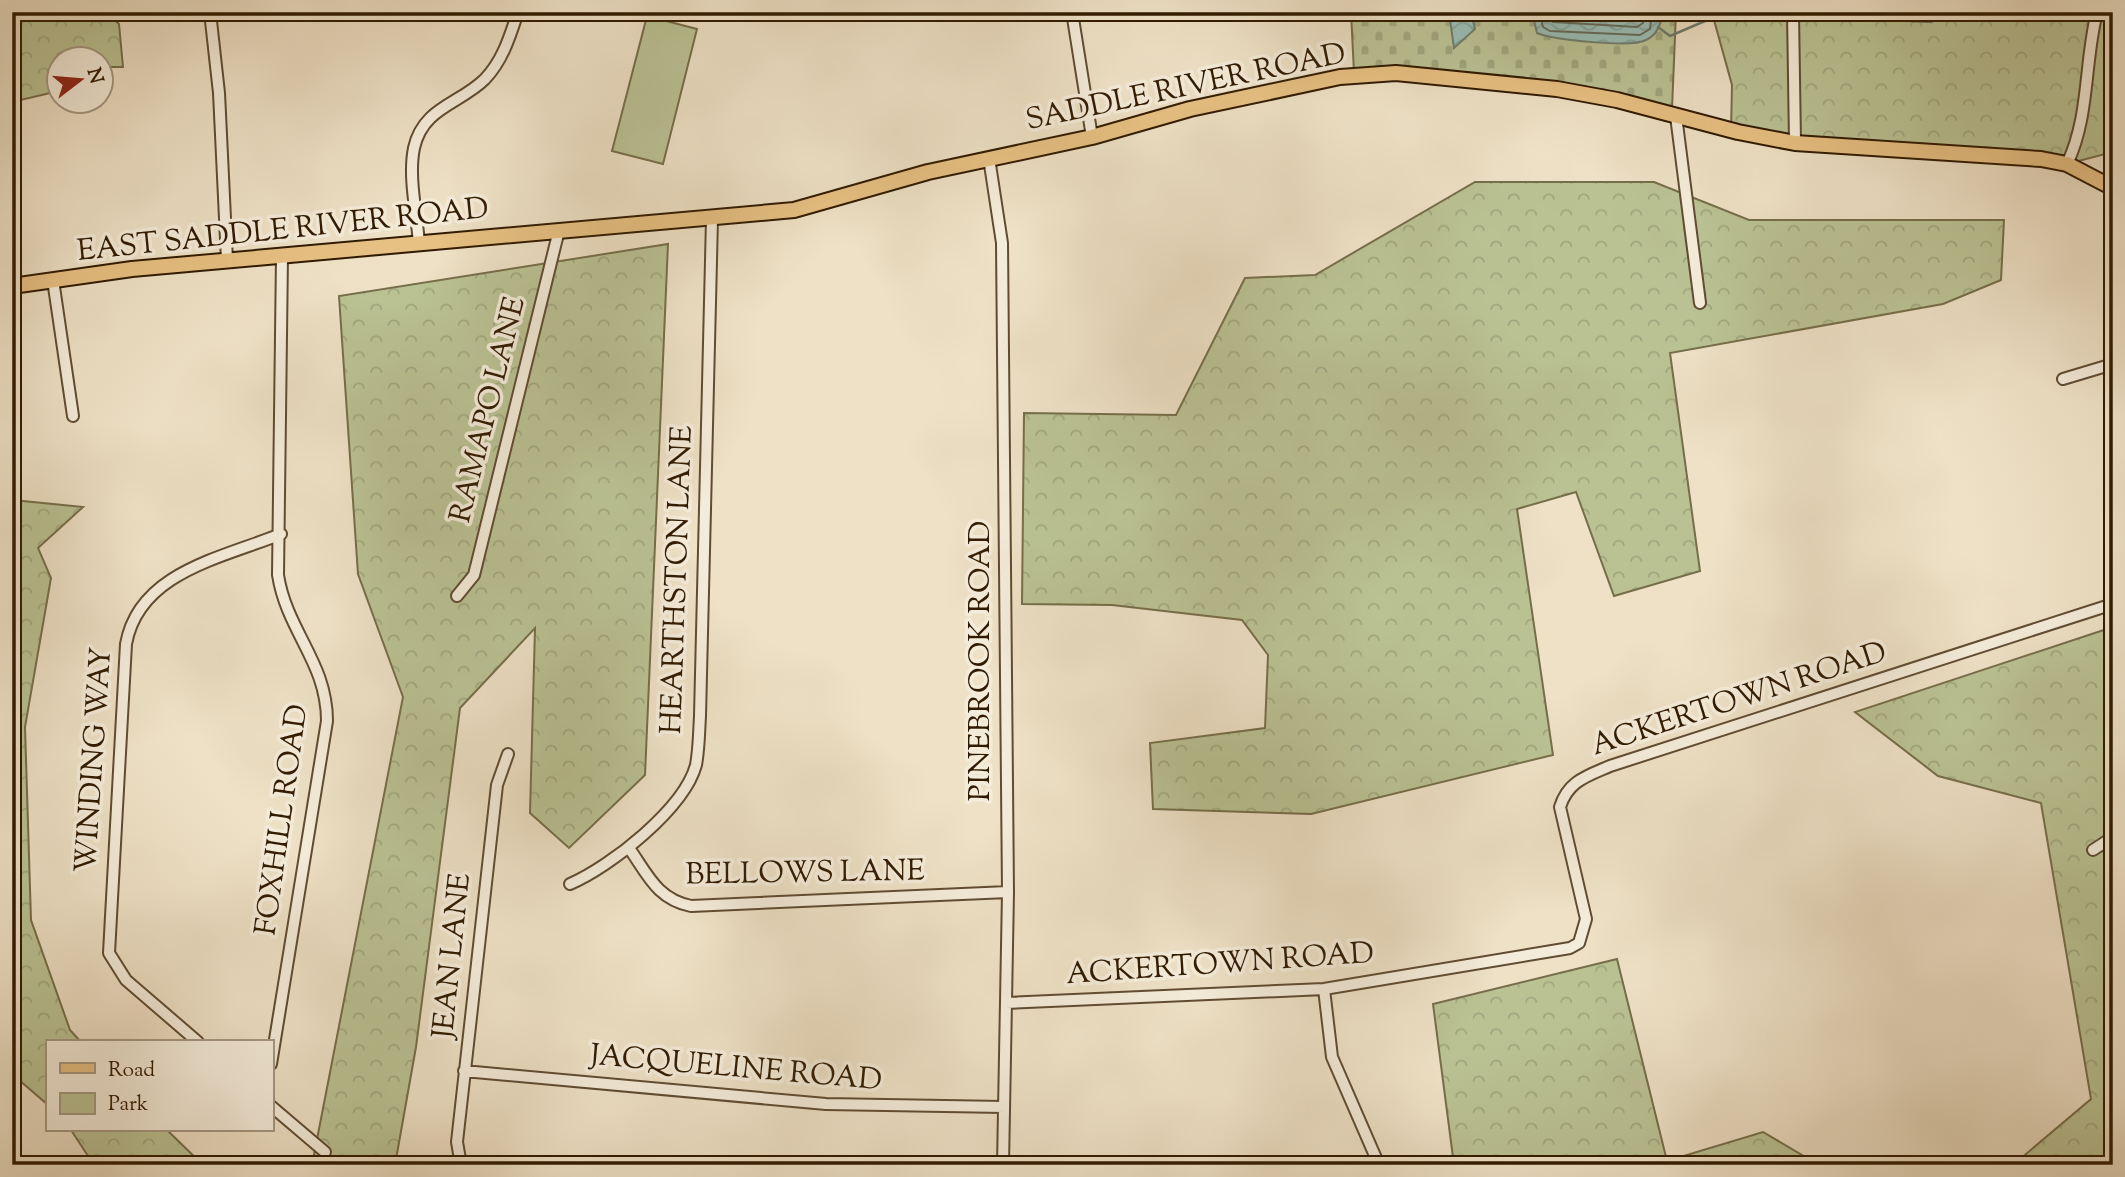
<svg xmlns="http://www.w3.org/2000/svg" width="2125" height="1177" font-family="'Sorts Mill Goudy',serif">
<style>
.green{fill:#bac294;stroke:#766e4a;stroke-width:2}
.forest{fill:url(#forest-crowns);stroke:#766e4a;stroke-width:2}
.cemetery{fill:url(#cemetery-stones);stroke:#766e4a;stroke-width:2}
.water{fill:url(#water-waves);stroke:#6f7d6d;stroke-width:2}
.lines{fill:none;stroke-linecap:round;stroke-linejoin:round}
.shore{stroke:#656c5a;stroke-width:2}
.stream{stroke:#6f7d6d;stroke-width:2.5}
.minor-casing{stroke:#604c32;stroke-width:14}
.major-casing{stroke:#311b00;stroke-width:18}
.minor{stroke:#f4ecda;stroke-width:10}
.major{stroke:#e7c083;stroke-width:14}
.labels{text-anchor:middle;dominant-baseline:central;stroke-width:7;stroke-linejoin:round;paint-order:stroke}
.street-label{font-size:30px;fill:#311b00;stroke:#f4ecda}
</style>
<defs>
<pattern id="forest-crowns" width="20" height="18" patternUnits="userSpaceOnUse" patternTransform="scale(1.75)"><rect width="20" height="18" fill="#bac294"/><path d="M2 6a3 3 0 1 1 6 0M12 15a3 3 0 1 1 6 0" fill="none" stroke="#a0a67e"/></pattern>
<pattern id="cemetery-stones" width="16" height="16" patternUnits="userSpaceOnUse" patternTransform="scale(1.75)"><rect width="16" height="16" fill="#bac294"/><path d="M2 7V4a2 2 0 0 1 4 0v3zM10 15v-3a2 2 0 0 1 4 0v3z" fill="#a0a67e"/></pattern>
<pattern id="water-waves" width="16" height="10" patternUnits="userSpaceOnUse" patternTransform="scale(1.75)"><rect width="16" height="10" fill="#99beb5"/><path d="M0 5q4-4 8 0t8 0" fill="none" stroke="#84a39a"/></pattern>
</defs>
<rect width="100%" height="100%" fill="#eee1c6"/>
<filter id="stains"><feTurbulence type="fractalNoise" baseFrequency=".00286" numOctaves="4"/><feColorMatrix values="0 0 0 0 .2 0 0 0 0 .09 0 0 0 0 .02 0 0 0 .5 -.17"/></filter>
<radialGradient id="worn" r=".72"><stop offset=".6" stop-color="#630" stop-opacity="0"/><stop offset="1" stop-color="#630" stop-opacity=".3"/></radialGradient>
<path class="green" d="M 647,16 L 697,29 L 663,164 L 612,151 Z"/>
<path class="forest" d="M 12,12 L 106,12 L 119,24 L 123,67 L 102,67 L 102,60 L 60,60 L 59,91 L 16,101 L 12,130 Z
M 1723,12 L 1863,12 L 1916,21 L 1935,12 L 2113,12 L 2113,152 L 2067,164 L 1731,131 L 1732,85 L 1714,20 Z
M 1475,182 L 1654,182 L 1749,220 L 2004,220 L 2001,280 L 1943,304 L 1670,353 L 1700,571 L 1614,596 L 1576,492 L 1517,509 L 1553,755 L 1311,814 L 1153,809 L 1150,743 L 1265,728 L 1268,655 L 1242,620 L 1112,605 L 1022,604 L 1024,413 L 1176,415 L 1245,278 L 1315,275 Z
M 668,244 L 645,775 L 569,848 L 530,813 L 535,628 L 460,708 L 416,1047 L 395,1165 L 312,1165 L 403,697 L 358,574 L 339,296 Z
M 12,496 L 13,500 L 83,507 L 38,548 L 51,578 L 25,727 L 31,920 L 70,1030 L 81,1042 L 47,1042 L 47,1104 L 12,1074 Z
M 2113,627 L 2113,1165 L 2013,1165 L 2091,1099 L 2041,803 L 1938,776 L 1855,712 Z
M 1617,959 L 1667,1161 L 1763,1132 L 1819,1165 L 1454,1165 L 1433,1004 Z
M 71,1130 L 167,1130 L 203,1165 L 94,1165 Z"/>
<path class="cemetery" d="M 1351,12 L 1676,12 L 1672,109 L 1593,89 L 1494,76 L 1458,72 L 1354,73 Z"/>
<path class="water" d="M 1449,12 L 1471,12 L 1475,29 L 1454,48 Z
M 1532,12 L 1658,12 L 1662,19 C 1658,29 1656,35 1646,40 C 1631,48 1554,40 1537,33 Z"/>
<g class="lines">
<path class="shore" d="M 1539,12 L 1543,27 L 1550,31 L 1640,35 L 1650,29 L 1652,12
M 1548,12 L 1553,22 L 1637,27 L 1643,23 L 1643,12
M 1560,12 L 1629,16 L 1633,12"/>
<path class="stream" d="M 1857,12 L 1867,19 L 1931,22 L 1952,12
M 1658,27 L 1670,36 L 1705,21 L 1715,12"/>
<g class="minor-casing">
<path id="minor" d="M 210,12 L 219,93 L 227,260
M 1072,12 L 1092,137
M 1793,12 L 1795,143
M 1676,116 L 1700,303
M 989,158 L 1002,243 L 1008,892 L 1003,1165
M 2067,164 C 2090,116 2084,63 2097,12
M 419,244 C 417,214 408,177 414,148 C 423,107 460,104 485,79 C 503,60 510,36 518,12
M 53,280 L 73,416
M 2063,379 L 2113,364
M 457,596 L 474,575 L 559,230
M 629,848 C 648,875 657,899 691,906 L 1008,892
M 2093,850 L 2113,837
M 570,884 C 610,867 684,809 696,765 C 699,749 699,732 700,716 L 712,219
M 1324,989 L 1332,1057 L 1379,1165
M 1006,1003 L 1324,989 L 1570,948 L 1579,943 L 1586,919 L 1560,807 C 1568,781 1587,776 1610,766 L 2113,604
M 198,1042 L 126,980 L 109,953 L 126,644 C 139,572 222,558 281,534
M 271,1064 L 327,721 C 327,662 287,632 278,575 L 282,256
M 464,1071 L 826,1104 L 1004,1107
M 271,1106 L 325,1152
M 461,1165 L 457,1142 L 497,785 L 508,754"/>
</g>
<g class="major-casing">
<path id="major" d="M 12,286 L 132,269 L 794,210 L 928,172 L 1092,137 L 1190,109 L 1340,77 L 1396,73 L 1557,89 L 1617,100 L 1738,132 L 1795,143 L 2041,159 L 2067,164 L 2113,188"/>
</g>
<use href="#minor" class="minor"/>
<use href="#major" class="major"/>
</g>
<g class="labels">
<g class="street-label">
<text transform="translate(1186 88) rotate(-12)">SADDLE RIVER ROAD</text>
<text transform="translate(283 231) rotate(-6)">EAST SADDLE RIVER ROAD</text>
<text transform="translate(489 410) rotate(-76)">RAMAPO LANE</text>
<text transform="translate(678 580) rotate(-88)">HEARTHSTON LANE</text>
<text transform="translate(981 661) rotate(-90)">PINEBROOK ROAD</text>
<text transform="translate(1739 700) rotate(-18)">ACKERTOWN ROAD</text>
<text transform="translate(95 760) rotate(-86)">WINDING WAY</text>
<text transform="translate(283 820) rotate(-82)">FOXHILL ROAD</text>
<text transform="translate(805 874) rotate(-1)">BELLOWS LANE</text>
<text transform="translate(453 956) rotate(-84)">JEAN LANE</text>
<text transform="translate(1220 965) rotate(-4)">ACKERTOWN ROAD</text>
<text transform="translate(736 1069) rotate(5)">JACQUELINE ROAD</text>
</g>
</g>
<rect width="2125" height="1177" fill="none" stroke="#eee1c6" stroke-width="42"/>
<rect x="14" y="14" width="2097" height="1149" fill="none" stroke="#311b00" stroke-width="3.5"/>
<rect x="21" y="21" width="2083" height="1135" fill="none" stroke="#311b00" stroke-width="2"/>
<rect x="46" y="1040" width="228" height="91" fill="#f4ecda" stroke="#a69883" stroke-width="2"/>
<rect x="60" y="1063" width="35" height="10" fill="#e7c083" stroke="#a69883" stroke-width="2"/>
<text x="108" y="1076" font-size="21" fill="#311b00">Road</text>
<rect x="60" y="1093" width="35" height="21" fill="#bac294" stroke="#a69883" stroke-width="2"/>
<text x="108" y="1110" font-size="21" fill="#311b00">Park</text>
<g transform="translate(80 80) rotate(74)"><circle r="33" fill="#f4ecda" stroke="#a69883" stroke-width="2"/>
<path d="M0-5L12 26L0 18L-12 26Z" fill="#8f2418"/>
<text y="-10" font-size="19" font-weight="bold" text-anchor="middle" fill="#311b00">N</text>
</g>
<rect width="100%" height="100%" filter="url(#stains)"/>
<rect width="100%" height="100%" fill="url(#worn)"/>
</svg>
